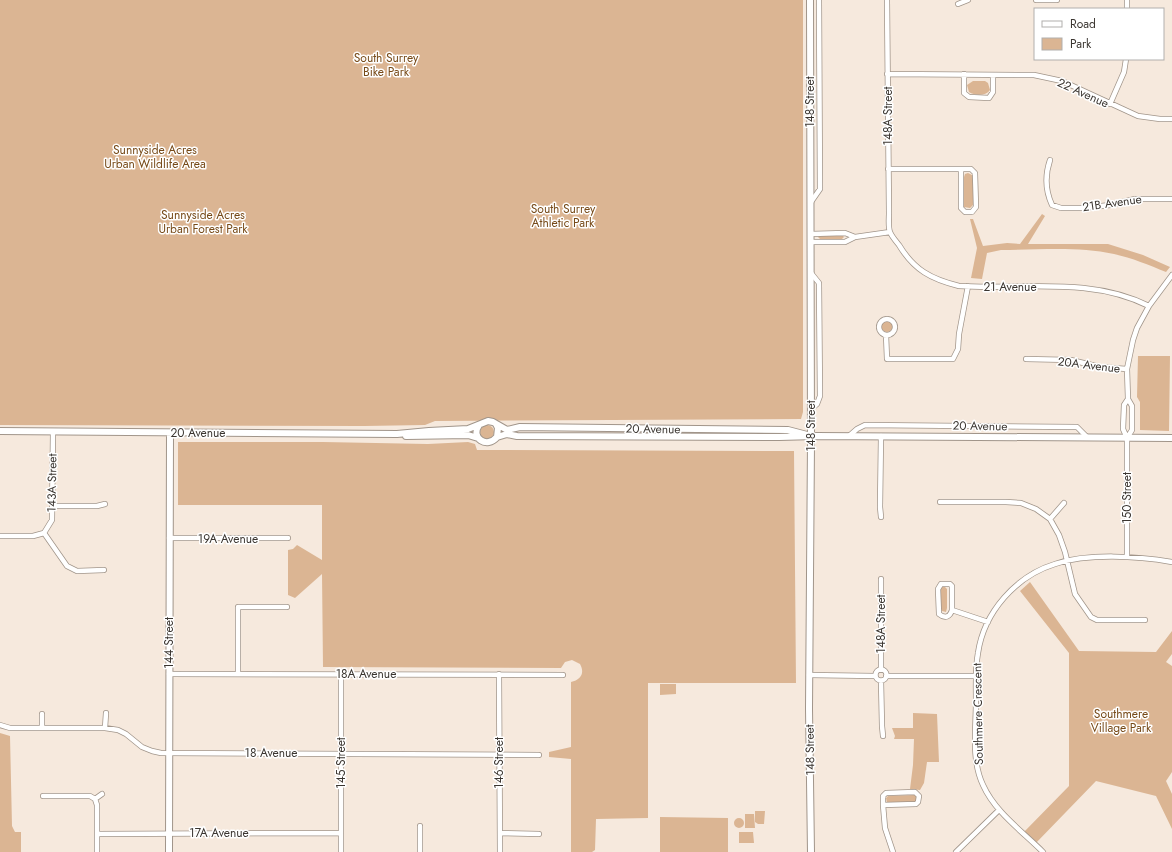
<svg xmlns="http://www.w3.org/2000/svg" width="1172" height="852" font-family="Jost,sans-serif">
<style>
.green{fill:#dbb593}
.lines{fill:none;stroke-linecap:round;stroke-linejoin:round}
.street-casing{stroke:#a1958a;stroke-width:6}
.secondary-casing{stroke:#a1958a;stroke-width:8}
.street{stroke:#fff;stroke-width:4.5}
.secondary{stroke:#fff;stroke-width:6}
.labels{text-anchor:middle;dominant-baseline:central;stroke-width:3;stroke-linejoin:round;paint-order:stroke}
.park-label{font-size:12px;fill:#774a18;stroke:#fff}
.street-label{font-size:12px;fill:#3b3631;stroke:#fff}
</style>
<rect width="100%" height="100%" fill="#f6e9dd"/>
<path class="green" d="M 0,0 L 803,0 L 803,412 L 801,419 L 435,421 L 425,425 L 364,426 L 0,425 Z
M 973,81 L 985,81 L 988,83 L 990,90 C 986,96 975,96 969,92 L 967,85 Z
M 968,173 L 972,175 L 973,177 L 973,205 L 970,208 L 964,207 L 963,204 L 964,177 L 965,174 Z
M 1042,214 L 1045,216 L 1028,244 L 1108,244 L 1143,255 L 1170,267 L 1166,272 C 1149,265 1132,258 1114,254 C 1078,246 1037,250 1001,250 L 987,253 L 982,279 L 971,278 L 977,248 L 970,219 L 973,219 L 983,246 L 1007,243 L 1020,244 Z
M 842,235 L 844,237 L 842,239 L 820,239 L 818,237 L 819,236 Z
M881 326a6 6 0 1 1 12 0a6 6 0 1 1-12 0Z
M 1138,356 L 1170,356 L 1169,431 L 1140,430 L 1140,402 L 1137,397 Z
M480 432a7 7 0 1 1 14 0a7 7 0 1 1-14 0Z
M 178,442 L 323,442 L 428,444 L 468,442 L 475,444 L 477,450 L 794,451 L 796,683 L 648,683 L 648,818 L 596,819 L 595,850 L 592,852 L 571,852 L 571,759 L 549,757 L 549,752 L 571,747 L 571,682 C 581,680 585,673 580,664 L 572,660 L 565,662 L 561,668 L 323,667 L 322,574 L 295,598 L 288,595 L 288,550 L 293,549 L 297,545 L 322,560 L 322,505 L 178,505 Z
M 1030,582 L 1079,651 L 1156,652 L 1172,631 L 1172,654 L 1166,662 L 1172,666 L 1172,772 L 1166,781 L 1172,794 L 1172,829 L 1156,796 L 1096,781 L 1035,844 L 1023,833 L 1069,786 L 1069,653 L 1020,591 Z
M 941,587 L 945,587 L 947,589 L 947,608 L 946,612 L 942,611 L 941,609 Z
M 660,684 L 676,684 L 676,694 L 660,695 Z
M 913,713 L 937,714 L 939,762 L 927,762 L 924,783 L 920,790 L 910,789 L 913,765 L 914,739 L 894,739 L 895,736 L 892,728 L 913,728 Z
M 0,733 L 10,736 L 12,826 L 15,832 L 21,832 L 21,852 L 0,852 Z
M 914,795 L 918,797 L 916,802 L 887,803 L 886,798 L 888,796 Z
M 755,811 L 765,811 L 764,824 L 758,824 L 755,822 Z
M 745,814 L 754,814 L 755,828 L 745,828 Z
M 660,817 L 728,818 L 728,852 L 660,852 Z
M734 823a5 5 0 1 1 10 0a5 5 0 1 1-10 0Z
M 739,832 L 753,832 L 754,843 L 739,843 Z"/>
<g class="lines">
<g class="street-casing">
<path id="street" d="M 887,0 L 889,213 C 889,219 888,227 890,232 C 892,237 896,241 899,245 C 914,270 931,279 959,286 C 1022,290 1090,276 1149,306
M 1036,0 L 1057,0
M 958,4 L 968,0
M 1127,9 L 1127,0
M 887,74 L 1034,75 L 1062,81 L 1138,116 L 1160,119 L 1172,119
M 964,74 L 964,93 L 969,97 L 989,98 L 993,92 L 993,75
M 1110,104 L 1124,72 L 1126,59
M 1050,160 C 1045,175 1045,190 1052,205 L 1061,208 L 1084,208 L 1110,205 L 1135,199 L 1172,199
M 888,169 L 961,169 L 961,208 L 965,212 L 972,212 L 976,207 L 975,173 L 971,169 L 961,169
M 811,202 L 820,189 L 819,0
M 811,234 L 845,233 L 855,237
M 811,242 L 845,242 L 855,237 L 890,232
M879 327a8 8 0 1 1 16 0a8 8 0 1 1-16 0Z
M 886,335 L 887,359 L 953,359 L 958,349 L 959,334 L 968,286
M 1026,359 L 1071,360 L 1100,367 L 1127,369
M 811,409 L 817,404 L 820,396 L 819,283 L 811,273
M 849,436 L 857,429 L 865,425 L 1077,427 L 1087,437
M 881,436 L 880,507 L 881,517
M 1127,438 L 1132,430 L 1132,406 L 1128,399 L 1127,369 L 1133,340 L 1137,328 L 1149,306 L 1172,275
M 940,502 L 1006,502 L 1021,503 L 1036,509 L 1050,519 L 1059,535 L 1065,552 L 1075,594 L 1091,617 L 1097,620 L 1145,620
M 53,506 L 97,506 L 105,504
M 1050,519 L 1064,503
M 44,533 L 52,520 L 53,432
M 44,533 L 67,566 L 77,571 L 104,570
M 0,536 L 33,536 L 44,533
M 169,538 L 288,538
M 1127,557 L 1127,438 L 1123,429 L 1124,405 L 1128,399
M 952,610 C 950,617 945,619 939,614 L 938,589 L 941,584 L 950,584 L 952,586 L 952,610 L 988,622
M875.5 675a5.5 5.5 0 1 1 11 0a5.5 5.5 0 1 1-11 0Z
M 881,670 L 881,579
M 169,674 L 563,675
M 238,674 L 238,607 L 287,607
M 341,674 L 341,852
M 499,674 L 500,852
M 809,675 L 875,676
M 886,676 L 976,676
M 881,681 L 882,726 L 883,736
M 42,714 L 42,728
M 0,725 L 10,728 L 105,728 L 118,730 L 126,734 L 142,747 L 152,751 L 161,753 L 539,755
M 105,728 L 106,713
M 915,792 L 919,796 L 918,802 L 916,804 L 883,805 L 883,796 L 886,793 Z
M 43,796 L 90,796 L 95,799 L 97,805 L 97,852
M 95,799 L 102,794
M 883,805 L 885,828 L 893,852
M 420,826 L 420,852
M 500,833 L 539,834
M 97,834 L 341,833
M 956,852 L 999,810
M 1043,852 C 1022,831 995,812 983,785 C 971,760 976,728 976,701 C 976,685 975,669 978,653 C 984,612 1016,576 1055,564 C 1088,553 1138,556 1172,562"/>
</g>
<g class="secondary-casing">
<path id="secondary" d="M 810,0 L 811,442 L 809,709 L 811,852
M 479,425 C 470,438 487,449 497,437 L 498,428 L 496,424
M 0,431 L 397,434 L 429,431 L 468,429 L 488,421 L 493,422 L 507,430 L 520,427 L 788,430 L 811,436
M 406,436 L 468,435 L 478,438
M 497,437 L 507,434 L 517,436 L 779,437 L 816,436 L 1172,438
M 169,852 L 170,433"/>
</g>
<use href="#street" class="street"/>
<use href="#secondary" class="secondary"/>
</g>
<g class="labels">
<g class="park-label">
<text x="386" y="58">South Surrey<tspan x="386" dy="14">Bike Park</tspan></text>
<text x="155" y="150">Sunnyside Acres<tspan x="155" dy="14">Urban Wildlife Area</tspan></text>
<text x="563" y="209">South Surrey<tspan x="563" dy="14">Athletic Park</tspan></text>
<text x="203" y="215">Sunnyside Acres<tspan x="203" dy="14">Urban Forest Park</tspan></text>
<text x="1121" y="714">Southmere<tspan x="1121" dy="14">Village Park</tspan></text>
</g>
<g class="street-label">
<text transform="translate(1083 93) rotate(24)">22 Avenue</text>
<text transform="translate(810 102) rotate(-90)">148 Street</text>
<text transform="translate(888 116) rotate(-90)">148A Street</text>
<text transform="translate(1112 203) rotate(-8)">21B Avenue</text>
<text x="1010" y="287">21 Avenue</text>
<text transform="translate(1089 365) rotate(7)">20A Avenue</text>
<text transform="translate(811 426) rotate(-90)">148 Street</text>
<text transform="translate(980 426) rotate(1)">20 Avenue</text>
<text transform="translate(653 429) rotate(1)">20 Avenue</text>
<text x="198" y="433">20 Avenue</text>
<text transform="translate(52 483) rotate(-89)">143A Street</text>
<text transform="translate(1127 498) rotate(-90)">150 Street</text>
<text x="228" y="539">19A Avenue</text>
<text transform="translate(881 624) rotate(-90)">148A Street</text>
<text transform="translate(169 643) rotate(-90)">144 Street</text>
<text x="366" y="674">18A Avenue</text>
<text transform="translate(978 714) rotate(-91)">Southmere Crescent</text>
<text transform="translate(810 750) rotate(-91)">148 Street</text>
<text x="271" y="753">18 Avenue</text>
<text transform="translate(341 763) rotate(-90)">145 Street</text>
<text transform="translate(499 763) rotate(-90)">146 Street</text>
<text x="219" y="833">17A Avenue</text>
</g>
</g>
<rect x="1034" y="8" width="130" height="52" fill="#ffffff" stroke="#b1afad"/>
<rect x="1042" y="21" width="20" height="6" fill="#ffffff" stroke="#b1afad"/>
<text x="1070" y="28" font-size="12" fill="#3b3631">Road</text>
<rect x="1042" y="38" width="20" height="12" fill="#dbb593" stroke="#b1afad"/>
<text x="1070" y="48" font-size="12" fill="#3b3631">Park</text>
</svg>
